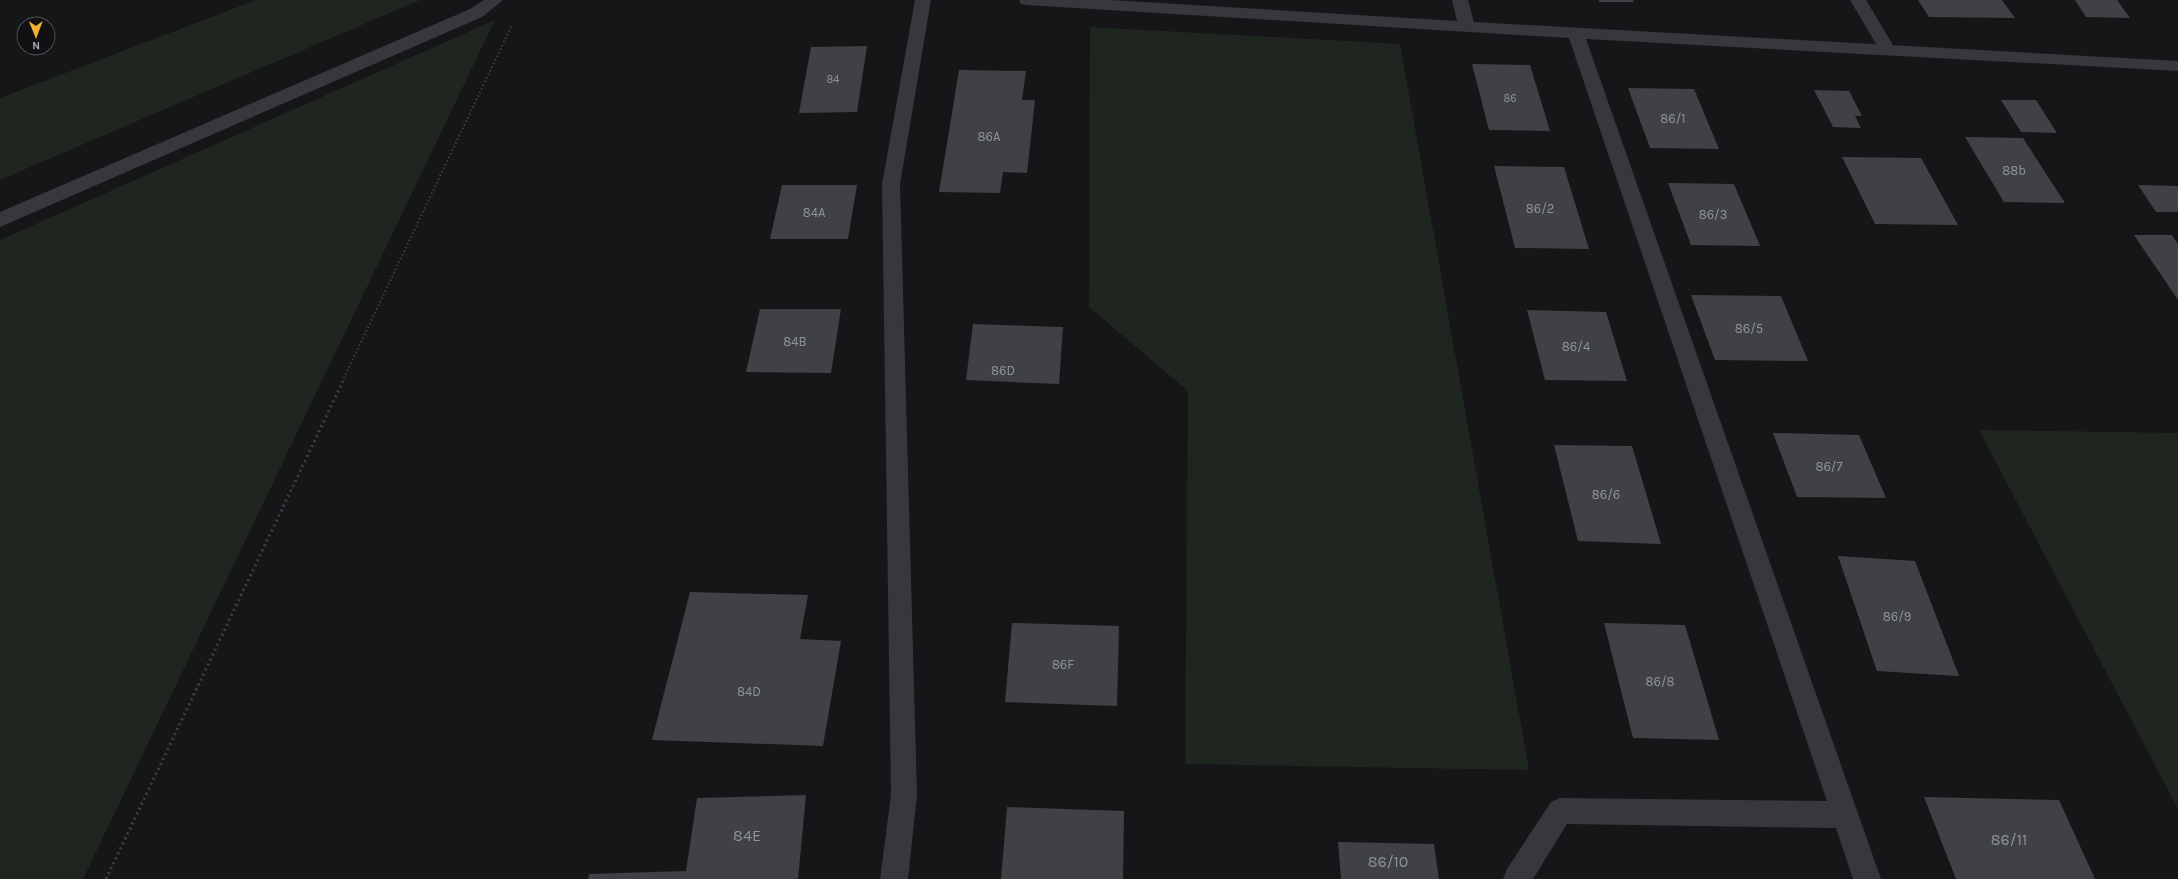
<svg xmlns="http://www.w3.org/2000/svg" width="2178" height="879" font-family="Karla,sans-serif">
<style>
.green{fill:#1e261f}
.building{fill:#404145}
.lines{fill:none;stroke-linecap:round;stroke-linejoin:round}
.path-far1{stroke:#3d3f44;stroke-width:2;stroke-dasharray:1.5 2.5;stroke-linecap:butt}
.path{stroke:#3d3f44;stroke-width:3;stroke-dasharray:2 3.5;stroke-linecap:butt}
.service{fill:#37383d;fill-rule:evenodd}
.minor{fill:#37383d;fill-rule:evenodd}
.tertiary{fill:#37383d;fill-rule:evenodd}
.labels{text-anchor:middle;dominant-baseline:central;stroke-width:3;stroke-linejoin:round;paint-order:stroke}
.far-number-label{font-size:11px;fill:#8e929b}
.number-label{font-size:13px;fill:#8e929b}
.near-number-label{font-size:16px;fill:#8e929b}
</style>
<rect width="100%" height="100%" fill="#161618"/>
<path class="green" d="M 256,0 L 420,0 L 0,180 L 0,98 Z
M 495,20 L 83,879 L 0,879 L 0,240 Z
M 1090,27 L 1400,44 L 1529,770 L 1185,764 L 1188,391 L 1089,307 Z
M 1979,430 L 2178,433 L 2178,809 Z"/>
<path class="building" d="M 1599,0 L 1633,0 L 1634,2 L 1599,2 Z
M 1918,0 L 2002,0 L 2015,18 L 1929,17 Z
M 2075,0 L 2117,0 L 2130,18 L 2086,17 Z
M 867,46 L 857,112 L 799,113 L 811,47 Z
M 1472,64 L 1530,65 L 1550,131 L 1489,130 Z
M 959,70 L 1026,71 L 1022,100 L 1035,100 L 1027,173 L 1003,172 L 1000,193 L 939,192 Z
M 1628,88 L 1694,89 L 1719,149 L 1650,148 Z
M 1814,90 L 1849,91 L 1862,116 L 1855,116 L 1861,128 L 1833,127 Z
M 2001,100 L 2036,100 L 2057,133 L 2021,132 Z
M 1965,137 L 2023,138 L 2065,203 L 2004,202 Z
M 1842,157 L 1921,158 L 1958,225 L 1875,224 Z
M 1494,166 L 1564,167 L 1589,249 L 1515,248 Z
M 1668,183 L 1734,184 L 1760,246 L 1691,245 Z
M 782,185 L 857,185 L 848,239 L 770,239 Z
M 2138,185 L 2178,186 L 2178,212 L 2156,212 Z
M 2134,235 L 2172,235 L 2178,244 L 2178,300 Z
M 1691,295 L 1781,296 L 1808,361 L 1715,360 Z
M 760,309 L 841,309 L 831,373 L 746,372 Z
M 1527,310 L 1606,312 L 1627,381 L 1545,380 Z
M 973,324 L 1063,327 L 1059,384 L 966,380 Z
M 1773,433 L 1859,435 L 1886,498 L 1797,497 Z
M 1554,445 L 1632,446 L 1661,544 L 1578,541 Z
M 1838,556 L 1915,561 L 1959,676 L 1877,671 Z
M 690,592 L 808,595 L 800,639 L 841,641 L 823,746 L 652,740 Z
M 1012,623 L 1119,626 L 1117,706 L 1005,702 Z
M 1604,623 L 1685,625 L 1719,740 L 1633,738 Z
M 806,795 L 798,879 L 588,879 L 589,874 L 686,871 L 697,798 Z
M 1924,797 L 2059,800 L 2095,879 L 1956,879 Z
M 1007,807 L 1124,811 L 1123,879 L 1001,879 Z
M 1338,842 L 1434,844 L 1439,879 L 1341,879 Z"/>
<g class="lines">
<path class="path-far1" d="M 342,382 L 511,27"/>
<path class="path" d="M 106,879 L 343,381"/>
<path class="service" d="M 1850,0 L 1866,0 L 1896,50 L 1894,54 L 1888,55 L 1882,54 Z"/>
<path class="minor" d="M 915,0 L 931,0 L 900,184 L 917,795 L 908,879 L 880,879 L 891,795 L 882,184 Z
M 1019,0 L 1110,0 L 1457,21 L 1452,0 L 1468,0 L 1474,22 L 2178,61 L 2178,71 L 1586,39 L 1881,879 L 1853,879 L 1836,828 L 1567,824 L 1533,879 L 1503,879 L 1507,869 L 1551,802 L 1560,798 L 1827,801 L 1569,38 L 1027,5 L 1021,4 Z"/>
<path class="tertiary" d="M 484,0 L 503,0 L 482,17 L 0,227 L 0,212 L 470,9 Z"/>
</g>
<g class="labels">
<g class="far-number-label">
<text x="833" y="79">84</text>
<text x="1510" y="98">86</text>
</g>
<g class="number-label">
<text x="1673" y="118">86/1</text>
<text x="989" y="136">86A</text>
<text x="2014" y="170">88b</text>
<text x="1540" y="208">86/2</text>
<text x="814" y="212">84A</text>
<text x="1713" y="214">86/3</text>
<text x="1749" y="328">86/5</text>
<text x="795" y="341">84B</text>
<text x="1576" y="346">86/4</text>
<text x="1003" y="370">86D</text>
<text x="1829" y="466">86/7</text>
<text x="1606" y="494">86/6</text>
<text x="1897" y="616">86/9</text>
<text x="1063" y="664">86F</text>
<text x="1660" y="681">86/8</text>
<text x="749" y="691">84D</text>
</g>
<g class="near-number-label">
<text x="747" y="835">84E</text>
<text x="2009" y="839">86/11</text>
<text x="1388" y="861">86/10</text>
</g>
</g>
<g transform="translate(36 36) rotate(179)"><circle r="19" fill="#111113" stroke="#4d4f55"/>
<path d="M0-3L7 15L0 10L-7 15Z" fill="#f2b134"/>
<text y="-6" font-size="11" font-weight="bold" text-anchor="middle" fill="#a8adb8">N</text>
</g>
</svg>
